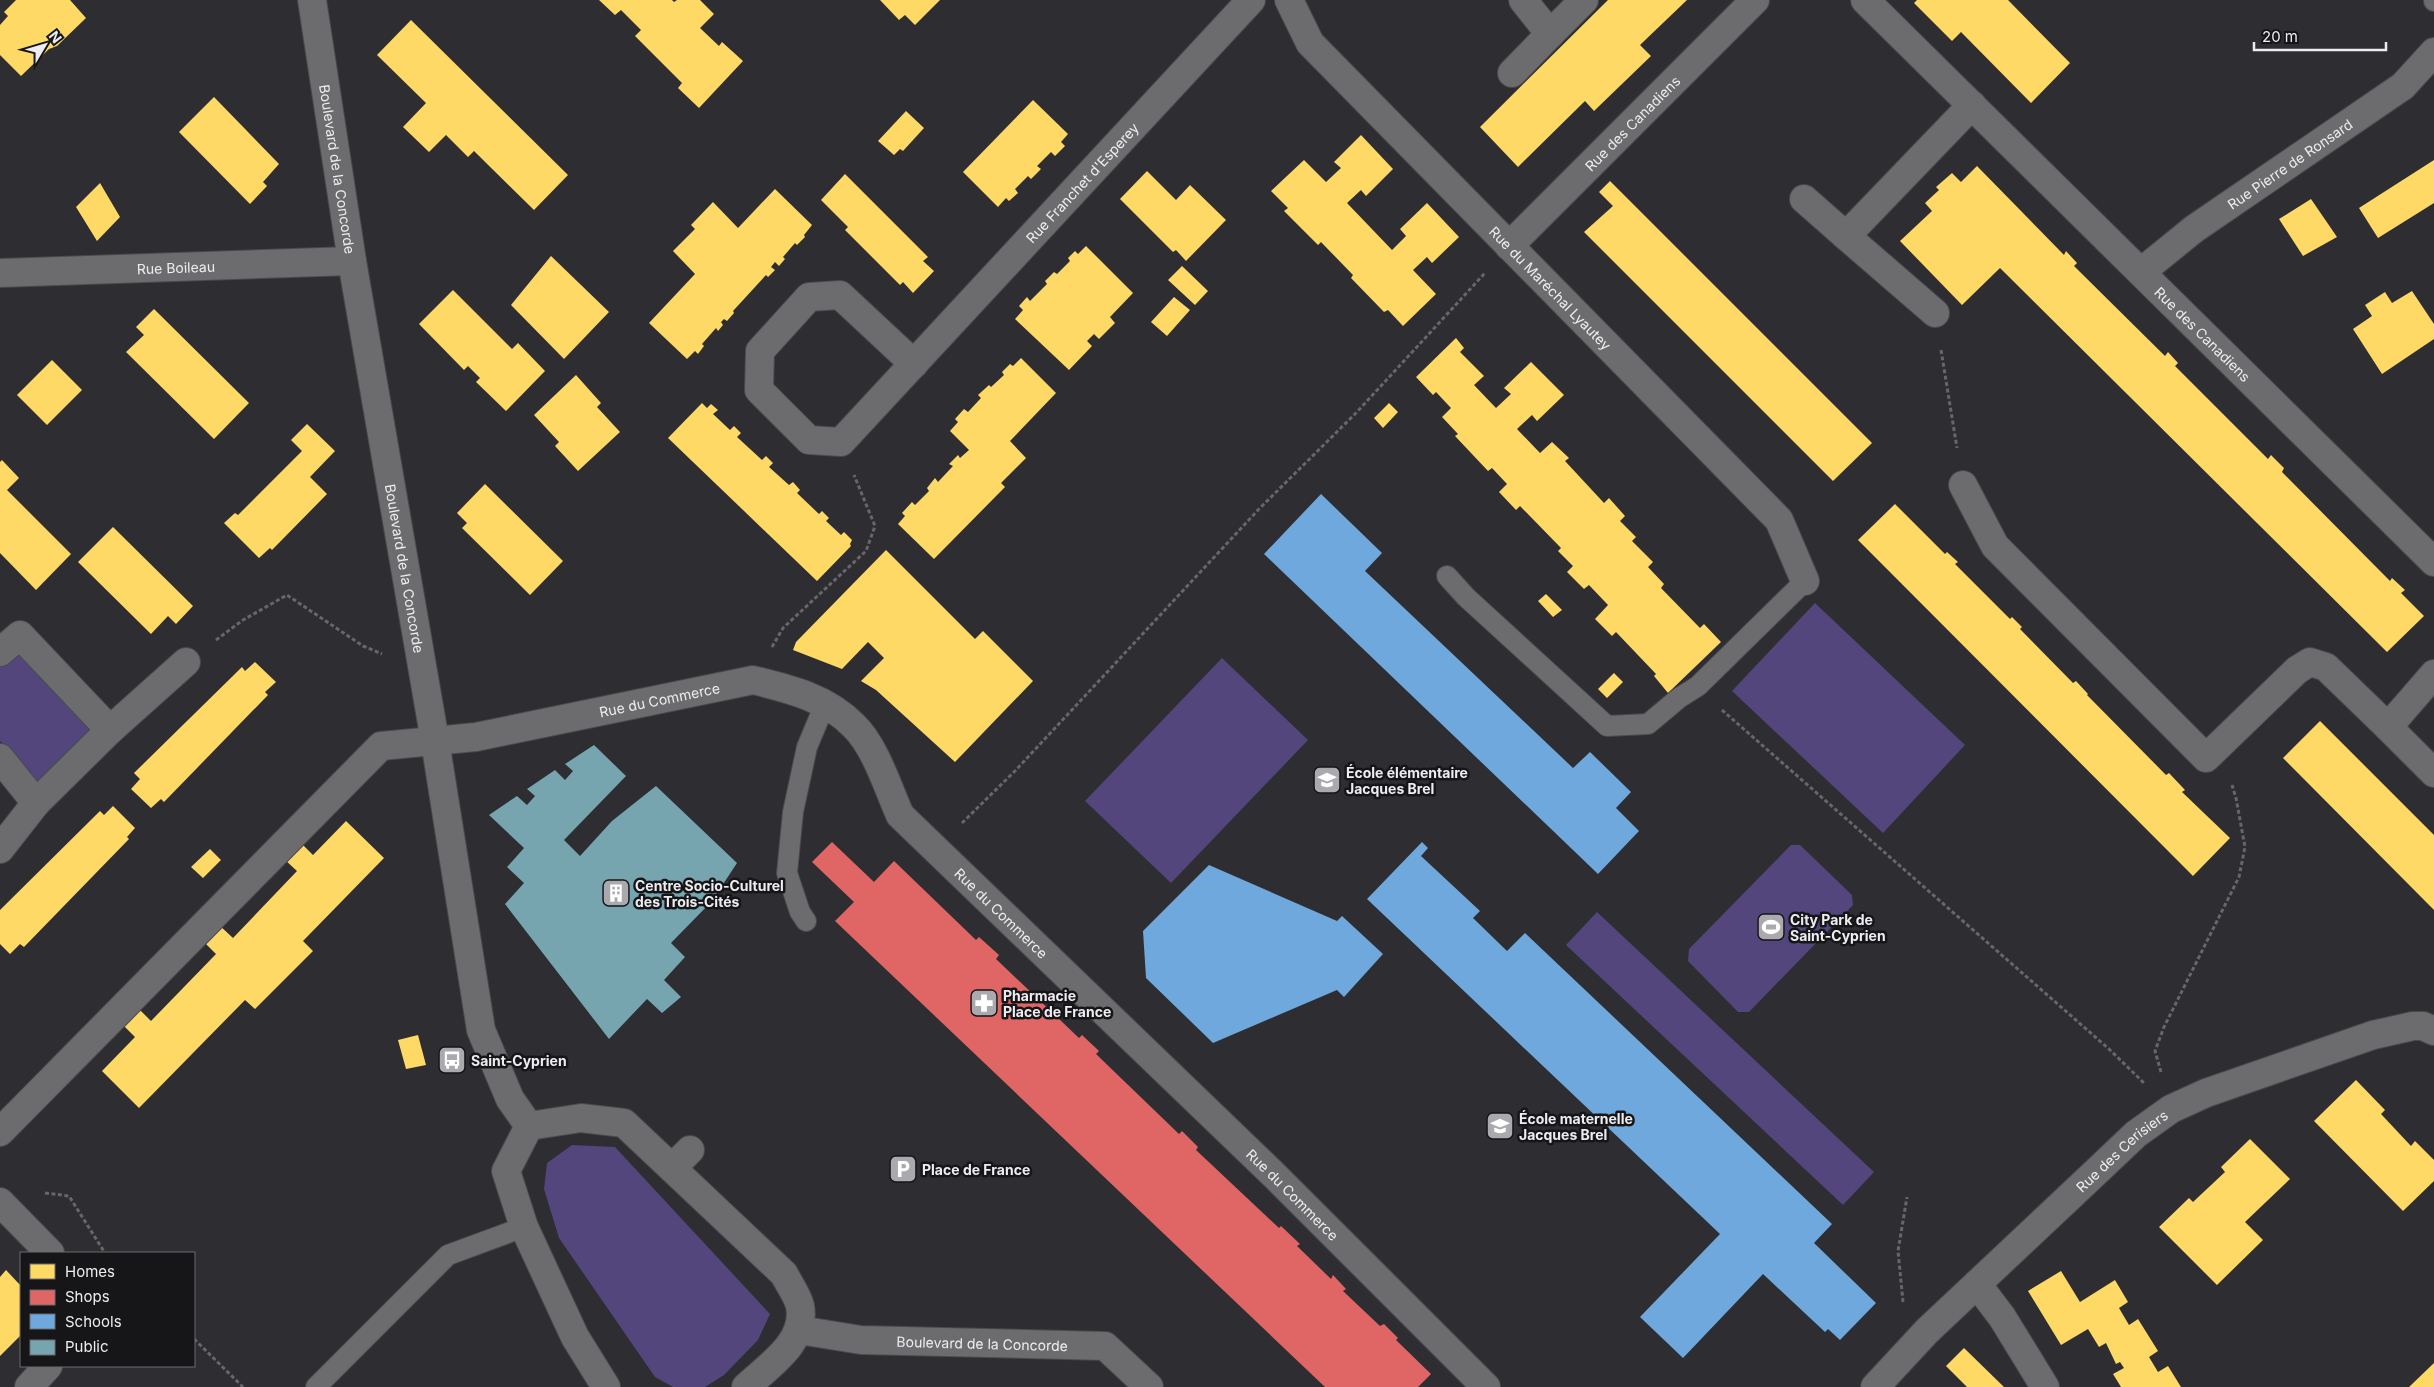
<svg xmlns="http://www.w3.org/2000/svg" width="2434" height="1387" font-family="Inter,sans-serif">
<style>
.green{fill:#53467d}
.homes{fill:#ffd966}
.shops{fill:#e06666}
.schools{fill:#6fa8dc}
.public{fill:#76a5af}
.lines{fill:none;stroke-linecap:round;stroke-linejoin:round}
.lane-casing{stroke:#4a4a4c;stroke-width:22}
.street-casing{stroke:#4a4a4c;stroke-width:30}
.secondary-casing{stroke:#4a4a4c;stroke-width:30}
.path{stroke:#676769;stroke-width:3;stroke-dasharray:4 2.5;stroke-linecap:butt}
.lane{stroke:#6c6b6e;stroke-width:20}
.street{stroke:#6c6b6e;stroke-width:28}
.secondary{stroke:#6c6b6e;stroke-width:28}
.labels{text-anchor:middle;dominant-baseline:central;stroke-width:5;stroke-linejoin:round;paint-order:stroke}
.street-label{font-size:14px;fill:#ededf1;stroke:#161518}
.poi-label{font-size:14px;font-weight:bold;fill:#ededf1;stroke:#161518;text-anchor:start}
</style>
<rect width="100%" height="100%" fill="#2e2d31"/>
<path class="green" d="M 1815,603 L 1965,745 L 1883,833 L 1732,691 Z
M 21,647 L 96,733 L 38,784 L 0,741 L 0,665 Z
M 1222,658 L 1308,740 L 1171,883 L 1085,801 Z
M 1791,845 L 1800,845 L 1852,895 L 1853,905 L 1749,1012 L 1738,1012 L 1688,961 L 1689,949 Z
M 1597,912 L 1874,1172 L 1843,1205 L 1566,945 Z
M 572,1145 L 615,1147 L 770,1314 L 758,1340 L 724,1375 L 705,1387 L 673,1387 L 655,1377 L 559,1238 L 544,1189 L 547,1163 Z"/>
<path class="homes" d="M 16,0 L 70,0 L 86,18 L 57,46 L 49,49 L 21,76 L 0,55 L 0,25 L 8,16 L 4,12 Z
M 599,0 L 672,0 L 674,2 L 677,0 L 700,0 L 714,14 L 700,28 L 719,46 L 722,42 L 743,61 L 699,108 L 678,88 L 682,83 L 635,36 L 641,30 L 621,10 L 615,15 Z
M 880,0 L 940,0 L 915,25 L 905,15 L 899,20 Z
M 1608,0 L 1687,0 L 1640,45 L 1651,56 L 1594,111 L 1585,101 L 1518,167 L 1480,127 Z
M 1917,0 L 2008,0 L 2070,63 L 2031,103 L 1961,32 L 1952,41 L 1914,3 Z
M 411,20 L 568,175 L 534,210 L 474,151 L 468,157 L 446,135 L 429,152 L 403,127 L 426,103 L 377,55 Z
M 214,97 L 279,164 L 263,182 L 267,186 L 250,204 L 179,132 Z
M 1033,100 L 1068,134 L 1061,142 L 1065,146 L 1055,156 L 1051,152 L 1037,166 L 1041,169 L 1031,179 L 1028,176 L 1015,189 L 1018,193 L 1009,201 L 1006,198 L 998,207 L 963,172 Z
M 906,111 L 924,128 L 903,151 L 900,149 L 894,155 L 878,141 Z
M 1361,135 L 1393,169 L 1366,196 L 1361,190 L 1347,203 L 1370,227 L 1392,250 L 1406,236 L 1400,229 L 1427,203 L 1459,237 L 1432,263 L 1427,257 L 1413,270 L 1436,294 L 1403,326 L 1388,310 L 1384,312 L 1351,278 L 1353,275 L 1321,242 L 1318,245 L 1284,211 L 1288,208 L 1271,191 L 1304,160 L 1326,182 L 1341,168 L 1334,162 Z
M 2434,160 L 2434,203 L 2378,238 L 2359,208 Z
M 1977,166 L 2064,255 L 2066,251 L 2077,263 L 2074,266 L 2165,356 L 2168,352 L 2178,363 L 2175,366 L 2268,459 L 2271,455 L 2284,468 L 2282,472 L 2390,581 L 2392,578 L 2405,590 L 2401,593 L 2424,616 L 2387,652 L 2000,268 L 1962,305 L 1900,241 L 1932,211 L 1925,203 L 1939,190 L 1936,187 L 1952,173 L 1961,182 Z
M 1147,171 L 1176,200 L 1190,185 L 1226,220 L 1186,261 L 1176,250 L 1173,252 L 1120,199 Z
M 845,174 L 928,257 L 923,261 L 934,271 L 913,293 L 903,282 L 900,285 L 845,230 L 848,227 L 821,200 Z
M 1610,181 L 1872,443 L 1833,481 L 1584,232 L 1613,206 L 1599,192 Z
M 100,183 L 120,217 L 97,241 L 76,207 Z
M 775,189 L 812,225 L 804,235 L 805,237 L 797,245 L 795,243 L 783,257 L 785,259 L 779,266 L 775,262 L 771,267 L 775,270 L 768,277 L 766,275 L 733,311 L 734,313 L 727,321 L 724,319 L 721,322 L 723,325 L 718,331 L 716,328 L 702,344 L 704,346 L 698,354 L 695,351 L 687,359 L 649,323 L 695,274 L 673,251 L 695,229 L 691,225 L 713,202 L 738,228 Z
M 2311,199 L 2337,237 L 2303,256 L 2279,219 Z
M 1086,246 L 1133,293 L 1110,317 L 1115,323 L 1099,339 L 1094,334 L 1087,341 L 1092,346 L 1069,370 L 1015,319 L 1023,310 L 1019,306 L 1027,297 L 1030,301 L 1047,284 L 1045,281 L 1054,272 L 1057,274 L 1070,261 L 1068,258 L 1075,251 L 1078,254 Z
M 551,256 L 609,312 L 564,359 L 511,305 Z
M 1182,266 L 1208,291 L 1195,305 L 1168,280 Z
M 453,290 L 512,349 L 518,343 L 545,371 L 506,411 L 476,382 L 480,378 L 468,366 L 464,370 L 419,324 Z
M 2412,291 L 2434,324 L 2434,339 L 2382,374 L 2353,329 L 2372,316 L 2365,305 L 2385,292 L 2392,303 Z
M 1174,297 L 1190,310 L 1167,336 L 1151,322 Z
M 154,309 L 249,403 L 214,439 L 126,352 L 144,335 L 136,327 Z
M 1456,338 L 1464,348 L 1460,352 L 1484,376 L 1474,385 L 1496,408 L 1511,394 L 1504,388 L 1531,362 L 1564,395 L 1537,421 L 1532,415 L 1517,429 L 1540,453 L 1552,442 L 1569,458 L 1565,461 L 1604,503 L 1609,498 L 1625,516 L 1620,521 L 1636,537 L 1632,541 L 1653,562 L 1648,567 L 1664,584 L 1661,588 L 1700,628 L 1704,624 L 1721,642 L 1668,693 L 1654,676 L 1656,674 L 1616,632 L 1612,636 L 1595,619 L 1608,605 L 1589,585 L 1584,589 L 1567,572 L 1573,566 L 1558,551 L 1561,548 L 1520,506 L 1516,510 L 1499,492 L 1507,484 L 1492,468 L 1488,471 L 1455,436 L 1458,434 L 1442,417 L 1451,408 L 1436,392 L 1433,395 L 1416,377 Z
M 1021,358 L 1056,393 L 1010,441 L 1026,458 L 1001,483 L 1005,487 L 934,559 L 898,524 L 905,516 L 902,513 L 912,502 L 915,505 L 929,491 L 927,488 L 935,478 L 938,482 L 953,466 L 949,464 L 958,455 L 960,458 L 969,450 L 950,431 L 958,422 L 955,419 L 964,409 L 968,412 L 981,398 L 978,395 L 989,385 L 991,387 L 1004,375 L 1002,372 L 1010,364 L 1013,366 Z
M 52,360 L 82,390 L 47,425 L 17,395 Z
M 576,375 L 601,403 L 597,407 L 620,432 L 578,471 L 555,446 L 559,442 L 534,415 Z
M 702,403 L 707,408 L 711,404 L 718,410 L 713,414 L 730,430 L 734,426 L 741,433 L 737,437 L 762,460 L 766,456 L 773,463 L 769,467 L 789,485 L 793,482 L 800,490 L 797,493 L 819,514 L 822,511 L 829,518 L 826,521 L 841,535 L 844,532 L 852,540 L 850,544 L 851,546 L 817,581 L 668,438 Z
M 1389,403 L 1398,412 L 1383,428 L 1374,418 Z
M 307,424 L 335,451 L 310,477 L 327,494 L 272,550 L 270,548 L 259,558 L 224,523 L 235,513 L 238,515 L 302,451 L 291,440 Z
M 2,460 L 19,478 L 7,490 L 71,554 L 36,590 L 0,553 L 0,462 Z
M 485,484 L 563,561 L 530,595 L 462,528 L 467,523 L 457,513 Z
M 1895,504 L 1945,554 L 1947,552 L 1958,562 L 1955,564 L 2010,619 L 2012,617 L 2022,627 L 2020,629 L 2073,683 L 2076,681 L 2088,694 L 2087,695 L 2166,775 L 2169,773 L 2185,790 L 2182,792 L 2230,838 L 2193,876 L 1858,540 Z
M 113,527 L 193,606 L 176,624 L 168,616 L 151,634 L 78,562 Z
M 886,550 L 975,639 L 983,631 L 1033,681 L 955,762 L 876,690 L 861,681 L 884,658 L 868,642 L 842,669 L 793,650 L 796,642 Z
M 1546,594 L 1562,610 L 1553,617 L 1538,601 Z
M 255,662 L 276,682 L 265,692 L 268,695 L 164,802 L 161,799 L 151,808 L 131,789 L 140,779 L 134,773 L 242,667 L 245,671 Z
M 1614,673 L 1623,682 L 1607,698 L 1598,689 Z
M 2320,721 L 2434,835 L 2434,910 L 2283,758 Z
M 113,806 L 135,828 L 127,837 L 129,839 L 24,947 L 20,944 L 10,954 L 0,944 L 0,910 L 100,811 L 104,815 Z
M 346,821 L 384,858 L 303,941 L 313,951 L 255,1009 L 245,1000 L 139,1108 L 102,1071 L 135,1037 L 122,1024 L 138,1008 L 151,1021 L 216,954 L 203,941 L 219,925 L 233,938 L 297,871 L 284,859 L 300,842 L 313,855 Z
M 210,849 L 221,860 L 203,878 L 191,867 Z
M 418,1035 L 426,1065 L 406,1069 L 398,1040 Z
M 2356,1080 L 2385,1110 L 2381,1114 L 2411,1146 L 2415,1141 L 2434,1160 L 2434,1181 L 2403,1211 L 2314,1121 Z
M 2250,1139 L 2290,1179 L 2245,1222 L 2263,1240 L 2217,1285 L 2159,1227 L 2189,1198 L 2193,1202 L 2225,1172 L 2221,1167 Z
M 6,1270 L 21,1286 L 21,1335 L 0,1356 L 0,1277 Z
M 2061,1271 L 2080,1302 L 2115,1280 L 2128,1302 L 2119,1308 L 2129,1325 L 2138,1319 L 2158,1351 L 2149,1357 L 2158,1372 L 2168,1366 L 2181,1387 L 2121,1387 L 2113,1374 L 2124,1368 L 2120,1362 L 2116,1364 L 2106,1343 L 2099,1347 L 2088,1329 L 2061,1345 L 2028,1291 Z
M 1964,1348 L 2004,1387 L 1967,1387 L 1946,1366 Z
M 2434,1363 L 2434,1387 L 2409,1387 Z"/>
<path class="shops" d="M 832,842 L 874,882 L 894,861 L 976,940 L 979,937 L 999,955 L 996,959 L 1079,1038 L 1082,1035 L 1099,1051 L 1096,1054 L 1179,1134 L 1182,1131 L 1198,1147 L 1196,1150 L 1279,1228 L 1281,1226 L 1300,1244 L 1297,1246 L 1331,1279 L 1333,1275 L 1346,1289 L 1343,1291 L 1380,1326 L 1384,1324 L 1398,1338 L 1396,1340 L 1431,1374 L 1418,1387 L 1325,1387 L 835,921 L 854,902 L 812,862 Z"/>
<path class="schools" d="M 1321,494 L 1382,553 L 1365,571 L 1573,768 L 1590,752 L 1631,792 L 1616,808 L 1639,831 L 1598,874 L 1264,554 Z
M 1422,842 L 1428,848 L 1421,856 L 1480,911 L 1473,918 L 1507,951 L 1525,933 L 1832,1224 L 1814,1243 L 1876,1303 L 1840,1340 L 1828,1329 L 1825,1332 L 1763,1274 L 1683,1358 L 1640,1317 L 1720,1234 L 1367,899 Z
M 1209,865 L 1337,921 L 1342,916 L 1383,954 L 1344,997 L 1337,990 L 1213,1043 L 1146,978 L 1143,931 Z"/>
<path class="public" d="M 594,745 L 626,776 L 564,840 L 580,856 L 612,821 L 656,786 L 737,863 L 712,901 L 671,943 L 685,957 L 664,980 L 681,997 L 662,1013 L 647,999 L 609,1039 L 505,904 L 524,883 L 507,867 L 524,848 L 489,815 L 517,796 L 527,805 L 535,796 L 527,789 L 555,770 L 565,780 L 573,771 L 565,764 Z"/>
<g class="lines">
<g class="lane-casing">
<path id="lane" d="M 2434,0 L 2434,1
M 1447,576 L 1466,597 L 1607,726 L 1648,724 L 1679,698 L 1698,686 L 1805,581
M 806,921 L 800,912 L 787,873 L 793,812 L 807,747 L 825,704
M 316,1387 L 448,1255 L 524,1227"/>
</g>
<g class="street-casing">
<g id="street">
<path id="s1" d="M 1289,0 L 1310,43 L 1779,520 L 1805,581"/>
<path d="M 1523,0 L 1550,34 L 1584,0"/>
<path id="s2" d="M 1865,0 L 2434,562"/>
<path d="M 1512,73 L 1550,34"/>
<path d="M 1804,199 L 1846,236 L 1972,105"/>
<path d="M 1846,236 L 1935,313"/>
<path id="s3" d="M 1509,246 L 1755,0"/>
<path id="s4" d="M 2141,272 L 2194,229 L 2403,86 L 2434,52"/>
<path id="s5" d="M 0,273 L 352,261"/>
<path id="s6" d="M 914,364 L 840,295 L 809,297 L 760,351 L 759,390 L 809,440 L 841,442 L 1251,0"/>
<path d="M 1963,485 L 1995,546 L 2206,758 L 2297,670 L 2310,662 L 2326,667 L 2388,727"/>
<path d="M 0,652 L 20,635 L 110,730"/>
<path d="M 2434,674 L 2388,727 L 2434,773"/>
<path d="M 0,758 L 36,803 L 110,730 L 186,662"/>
<path d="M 0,849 L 36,803"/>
<path id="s7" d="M 0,1132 L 381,746 L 476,737 L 753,680 C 790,689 827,698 854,726 C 875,746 888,788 900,815 L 1275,1176 L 1486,1387"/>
<path d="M 672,1168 L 690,1150"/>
<path d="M 0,1202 L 50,1253"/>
<path d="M 1977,1284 L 2002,1317 L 2045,1387"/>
<path d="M 29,1387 L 48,1366"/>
<path id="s8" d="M 1875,1387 L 1927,1331 L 2097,1171 L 2136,1134 L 2171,1109 L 2206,1093 L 2373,1035 L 2413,1026 L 2423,1026 L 2434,1031"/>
</g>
</g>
<g class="secondary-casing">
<g id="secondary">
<path id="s9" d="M 312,0 L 352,261 L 435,741 L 481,1030 L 510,1099 L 529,1126"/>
<path d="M 529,1126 L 581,1118 L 624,1123 L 784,1274 C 789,1284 798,1296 800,1306 C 807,1342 768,1366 746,1387"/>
<path d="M 529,1126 L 506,1171 L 524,1227 L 575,1337 L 606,1387"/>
<path id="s10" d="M 799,1330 L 861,1340 L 1105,1346 L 1149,1387"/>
</g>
</g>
<path class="path" d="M 1941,350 L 1957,448
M 216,640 L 243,620 L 287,595 L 363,646 L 382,654
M 772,647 L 783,628 L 866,551 L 875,526 L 854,475
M 1722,710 L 2109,1049 L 2144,1083
M 962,823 L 1015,771 L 1259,509 L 1356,413 L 1485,273
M 2161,1072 L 2155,1051 L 2164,1027 L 2239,877 L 2245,847 L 2236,798 L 2232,785
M 45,1193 L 69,1196 L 105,1253
M 1903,1302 L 1898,1251 L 1907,1197
M 194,1339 L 243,1387"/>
<use href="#lane" class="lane"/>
<use href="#street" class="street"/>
<use href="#secondary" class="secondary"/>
</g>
<defs>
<g id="school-square" transform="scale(1.4375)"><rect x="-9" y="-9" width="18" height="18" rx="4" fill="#aaaaae" stroke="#161518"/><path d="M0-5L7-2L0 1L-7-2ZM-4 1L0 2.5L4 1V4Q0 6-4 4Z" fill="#fff"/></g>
<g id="building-square" transform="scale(1.4375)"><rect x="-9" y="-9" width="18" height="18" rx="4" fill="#aaaaae" stroke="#161518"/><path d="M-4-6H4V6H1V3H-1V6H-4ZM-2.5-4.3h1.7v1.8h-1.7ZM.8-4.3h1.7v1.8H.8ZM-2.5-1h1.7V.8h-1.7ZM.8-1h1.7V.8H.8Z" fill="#fff"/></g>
<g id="stadium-square" transform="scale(1.4375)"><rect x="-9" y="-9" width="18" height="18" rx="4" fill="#aaaaae" stroke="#161518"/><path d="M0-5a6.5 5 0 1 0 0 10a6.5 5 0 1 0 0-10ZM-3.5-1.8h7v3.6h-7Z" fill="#fff"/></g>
<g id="pharmacy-square" transform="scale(1.4375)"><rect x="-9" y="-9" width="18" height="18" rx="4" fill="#aaaaae" stroke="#161518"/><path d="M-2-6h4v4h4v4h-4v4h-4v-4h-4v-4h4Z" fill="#fff"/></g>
<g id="bus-square" transform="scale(1.4375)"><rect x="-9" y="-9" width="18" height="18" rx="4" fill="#aaaaae" stroke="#161518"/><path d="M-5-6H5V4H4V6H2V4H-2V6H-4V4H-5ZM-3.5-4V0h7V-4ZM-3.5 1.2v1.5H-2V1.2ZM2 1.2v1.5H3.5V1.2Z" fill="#fff"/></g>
<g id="parking-square" transform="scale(1.4375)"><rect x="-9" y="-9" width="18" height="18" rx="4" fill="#aaaaae" stroke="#161518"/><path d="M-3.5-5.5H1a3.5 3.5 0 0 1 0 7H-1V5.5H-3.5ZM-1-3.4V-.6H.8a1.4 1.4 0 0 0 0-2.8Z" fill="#fff"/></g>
</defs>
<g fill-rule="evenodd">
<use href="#school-square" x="1327" y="780"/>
<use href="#building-square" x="616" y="893"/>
<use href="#stadium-square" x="1771" y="927"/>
<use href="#pharmacy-square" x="984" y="1003"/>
<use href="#bus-square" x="452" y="1060"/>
<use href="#school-square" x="1500" y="1126"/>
<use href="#parking-square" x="903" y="1169"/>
</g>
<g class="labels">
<g class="street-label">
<text stroke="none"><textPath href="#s3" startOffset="174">Rue des Canadiens</textPath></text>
<text stroke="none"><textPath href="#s4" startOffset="184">Rue Pierre de Ronsard</textPath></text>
<text stroke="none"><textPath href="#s9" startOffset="171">Boulevard de la Concorde</textPath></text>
<text stroke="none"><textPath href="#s6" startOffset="701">Rue Franchet d'Esperey</textPath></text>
<text stroke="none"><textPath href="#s5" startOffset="176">Rue Boileau</textPath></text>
<text stroke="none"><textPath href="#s1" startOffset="391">Rue du Maréchal Lyautey</textPath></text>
<text stroke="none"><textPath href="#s2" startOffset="475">Rue des Canadiens</textPath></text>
<text stroke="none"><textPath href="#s9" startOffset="576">Boulevard de la Concorde</textPath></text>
<text stroke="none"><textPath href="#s7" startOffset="825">Rue du Commerce</textPath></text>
<text stroke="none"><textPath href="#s7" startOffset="1275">Rue du Commerce</textPath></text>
<text stroke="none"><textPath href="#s8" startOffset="342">Rue des Cerisiers</textPath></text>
<text stroke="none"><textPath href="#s7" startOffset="1680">Rue du Commerce</textPath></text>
<text stroke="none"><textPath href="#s10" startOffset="184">Boulevard de la Concorde</textPath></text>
</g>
<g class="poi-label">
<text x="1346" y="772">École élémentaire<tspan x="1346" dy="16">Jacques Brel</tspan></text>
<text x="635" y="885">Centre Socio-Culturel<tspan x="635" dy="16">des Trois-Cités</tspan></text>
<text x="1790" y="919">City Park de<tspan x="1790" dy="16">Saint-Cyprien</tspan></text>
<text x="1003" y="995">Pharmacie<tspan x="1003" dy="16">Place de France</tspan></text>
<text x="471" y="1060">Saint-Cyprien</text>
<text x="1519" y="1118">École maternelle<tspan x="1519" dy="16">Jacques Brel</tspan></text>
<text x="922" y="1169">Place de France</text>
</g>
</g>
<rect x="20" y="1252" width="175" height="115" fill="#161518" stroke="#6c6b6f"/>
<rect x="30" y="1264" width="25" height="15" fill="#ffd966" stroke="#6c6b6f"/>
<text x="65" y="1277" font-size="15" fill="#ededf1">Homes</text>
<rect x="30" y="1290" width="25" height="15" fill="#e06666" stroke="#6c6b6f"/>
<text x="65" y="1302" font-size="15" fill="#ededf1">Shops</text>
<rect x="30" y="1314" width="25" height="15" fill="#6fa8dc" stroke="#6c6b6f"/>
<text x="65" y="1327" font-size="15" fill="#ededf1">Schools</text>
<rect x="30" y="1340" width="25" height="15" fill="#76a5af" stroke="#6c6b6f"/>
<text x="65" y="1352" font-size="15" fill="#ededf1">Public</text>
<g transform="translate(45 45) rotate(52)" stroke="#161518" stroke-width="4" paint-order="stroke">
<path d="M0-4L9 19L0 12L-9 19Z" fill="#ededf1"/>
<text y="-8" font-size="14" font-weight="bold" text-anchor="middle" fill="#ededf1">N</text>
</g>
<path d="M2254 42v8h132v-8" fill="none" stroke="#ededf1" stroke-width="2.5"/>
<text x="2262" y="42" font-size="15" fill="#ededf1" stroke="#161518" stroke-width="4" paint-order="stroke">20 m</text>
</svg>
